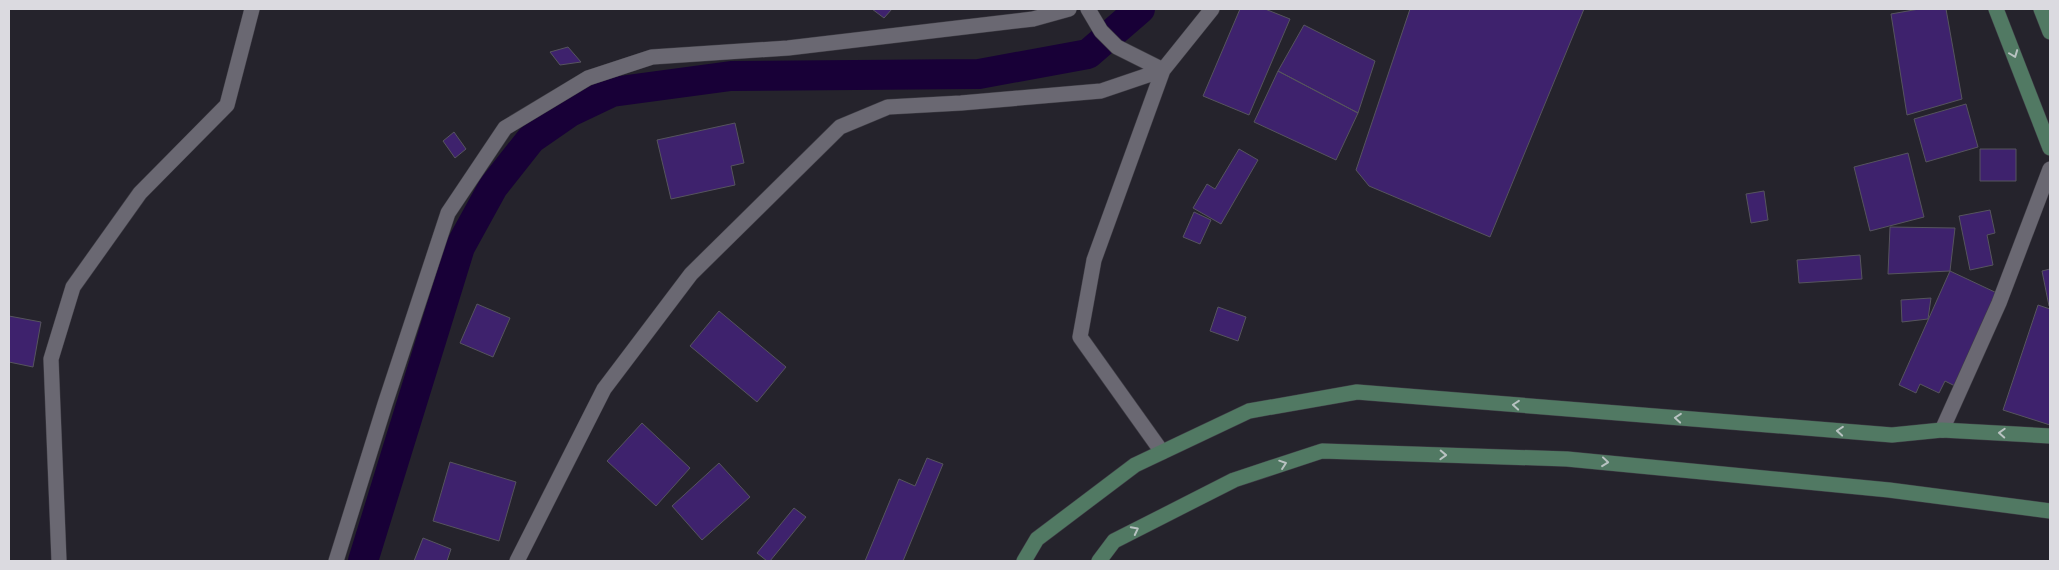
<svg xmlns="http://www.w3.org/2000/svg" width="2059" height="570" font-family="Mulish,sans-serif">
<style>
.lines{fill:none;stroke-linecap:round;stroke-linejoin:round}
.canal{stroke:#180037;stroke-width:30}
.building{fill:#3e226d;stroke:#56545e}
.street-casing{stroke:#3f3d45;stroke-width:16}
.secondary-casing{stroke:#3f3d45;stroke-width:16}
.street{stroke:#6a6872;stroke-width:15}
.secondary{stroke:#517963;stroke-width:15}
.oneway{stroke:#b8c2c1}
</style>
<rect width="100%" height="100%" fill="#25232c"/>
<g class="lines">
<path class="canal" d="M 363,561 L 460,247 L 493,187 L 531,139 L 570,112 L 612,92 L 731,76 L 979,74 L 1088,54 L 1140,9"/>
</g>
<path class="building" d="M 872,9 L 892,9 L 884,18 Z
M 1240,9 L 1265,9 L 1290,19 L 1249,115 L 1203,96 Z
M 1410,9 L 1584,9 L 1490,237 L 1369,186 L 1356,170 Z
M 1919,9 L 1946,9 L 1962,99 L 1907,115 L 1891,14 Z
M 1304,25 L 1375,61 L 1358,113 L 1278,71 Z
M 568,47 L 581,62 L 560,65 L 550,52 Z
M 1278,71 L 1358,113 L 1336,160 L 1254,122 Z
M 1966,104 L 1978,147 L 1926,162 L 1914,119 Z
M 735,123 L 744,163 L 731,166 L 735,185 L 671,199 L 657,140 Z
M 454,132 L 466,149 L 455,158 L 443,141 Z
M 1239,149 L 1258,160 L 1221,224 L 1193,208 L 1207,184 L 1215,189 Z
M 1980,149 L 2016,149 L 2016,181 L 1980,181 Z
M 1908,153 L 1924,217 L 1870,231 L 1854,167 Z
M 1764,191 L 1768,220 L 1751,223 L 1746,194 Z
M 1990,210 L 1995,233 L 1987,235 L 1993,265 L 1970,270 L 1959,216 Z
M 1194,212 L 1211,220 L 1200,244 L 1183,237 Z
M 1890,227 L 1955,228 L 1950,271 L 1888,274 Z
M 1860,255 L 1862,279 L 1799,283 L 1797,260 Z
M 2050,269 L 2050,306 L 2049,306 L 2042,271 Z
M 1950,271 L 1999,294 L 1957,387 L 1945,381 L 1939,393 L 1920,384 L 1916,393 L 1899,385 Z
M 1931,298 L 1928,319 L 1902,322 L 1901,300 Z
M 477,304 L 510,318 L 493,357 L 460,343 Z
M 2038,305 L 2050,309 L 2050,425 L 2003,410 Z
M 1218,307 L 1246,317 L 1238,341 L 1210,331 Z
M 719,311 L 786,367 L 757,402 L 690,346 Z
M 9,316 L 41,322 L 33,367 L 9,362 Z
M 642,423 L 690,468 L 656,506 L 607,461 Z
M 927,458 L 943,464 L 903,561 L 865,561 L 899,479 L 915,486 Z
M 450,462 L 516,482 L 499,541 L 433,521 Z
M 719,463 L 750,497 L 702,540 L 672,506 Z
M 794,508 L 806,517 L 770,561 L 767,561 L 757,553 Z
M 423,538 L 451,549 L 447,561 L 414,561 Z"/>
<g class="lines">
<g class="street-casing">
<path id="street" d="M 1088,9 L 1101,31 L 1117,47 L 1163,70 L 1094,260 L 1080,337 L 1162,452
M 1942,430 L 1999,303 L 2050,169
M 59,561 L 51,359 L 73,287 L 140,193 L 227,105 L 252,9
M 336,561 L 385,404 L 448,213 L 505,128 L 588,78 L 652,57 L 788,48 L 1033,19 L 1069,9
M 517,561 L 604,389 L 691,274 L 840,127 L 888,107 L 961,103 L 1101,91 L 1163,70 L 1212,9"/>
</g>
<g class="secondary-casing">
<path id="secondary" d="M 1996,9 L 2050,148
M 2041,9 L 2050,32
M 1024,561 L 1037,539 L 1135,465 L 1249,411 L 1357,392 L 1892,435 L 1942,430 L 2050,436
M 1099,561 L 1114,541 L 1234,480 L 1322,451 L 1567,459 L 1889,490 L 2050,511"/>
</g>
<use href="#street" class="street"/>
<use href="#secondary" class="secondary"/>
</g>
<defs><path id="oneway-chevron" d="M-2-3.5L2.5 0L-2 3.5" fill="none" stroke-width="1.6" stroke-linecap="round" stroke-linejoin="round" transform="scale(1.25)"/></defs>
<g class="oneway">
<use href="#oneway-chevron" transform="translate(2014 54) rotate(69)"/>
<use href="#oneway-chevron" transform="translate(1516 405) rotate(-175)"/>
<use href="#oneway-chevron" transform="translate(1678 418) rotate(-175)"/>
<use href="#oneway-chevron" transform="translate(1840 431) rotate(-175)"/>
<use href="#oneway-chevron" transform="translate(2002 433) rotate(-177)"/>
<use href="#oneway-chevron" transform="translate(1443 455) rotate(2)"/>
<use href="#oneway-chevron" transform="translate(1605 462) rotate(6)"/>
<use href="#oneway-chevron" transform="translate(1283 464) rotate(-19)"/>
<use href="#oneway-chevron" transform="translate(1135 530) rotate(-27)"/>
</g>
<rect width="2059" height="570" fill="none" stroke="#dbdae0" stroke-width="20"/>
</svg>
